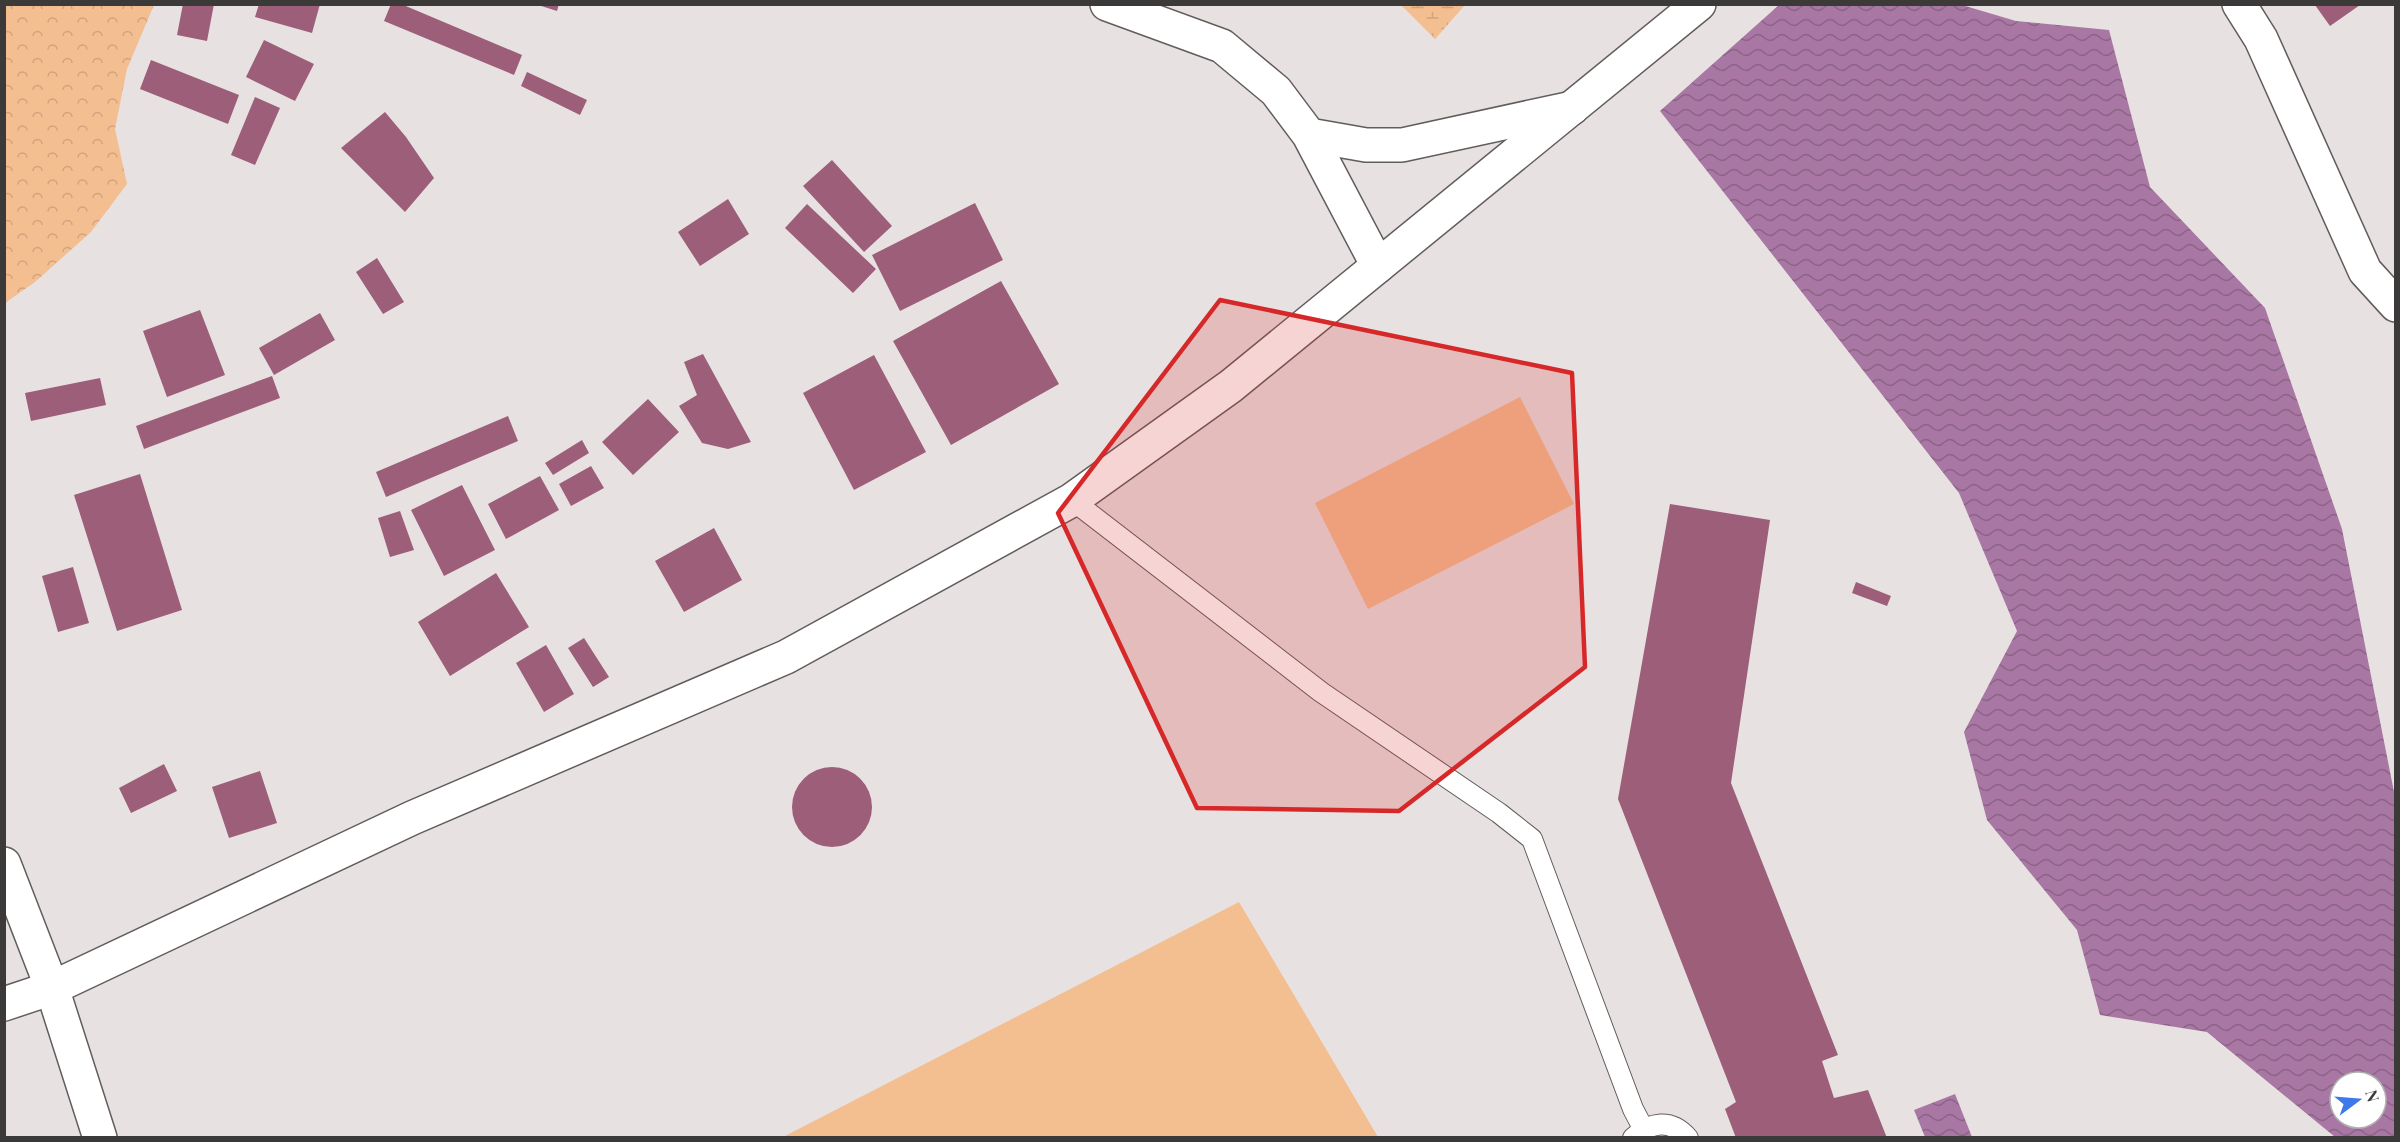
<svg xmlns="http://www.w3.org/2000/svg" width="2400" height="1142" font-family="'Playfair Display',serif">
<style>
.green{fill:#f3be90}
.forest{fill:url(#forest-crowns)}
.wetland{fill:url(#wetland-marsh)}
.water{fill:url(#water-waves);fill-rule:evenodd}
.building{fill:#9c5e78}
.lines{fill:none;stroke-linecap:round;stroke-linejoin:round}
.lane-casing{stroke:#625c5c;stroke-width:22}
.street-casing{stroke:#625c5c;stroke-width:36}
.secondary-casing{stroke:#625c5c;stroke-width:36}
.lane{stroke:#fff;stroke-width:20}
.street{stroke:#fff;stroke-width:33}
.secondary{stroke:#fff;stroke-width:33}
.marked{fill:#d62828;fill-opacity:0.2;stroke:#d62828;stroke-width:4.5;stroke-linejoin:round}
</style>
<defs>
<pattern id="forest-crowns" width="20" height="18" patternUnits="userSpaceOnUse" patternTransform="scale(1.5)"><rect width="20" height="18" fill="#f3be90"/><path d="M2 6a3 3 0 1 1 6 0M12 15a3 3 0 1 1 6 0" fill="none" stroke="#d1a47d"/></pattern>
<pattern id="wetland-marsh" width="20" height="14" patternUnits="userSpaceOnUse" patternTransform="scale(1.5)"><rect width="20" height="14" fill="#f3be90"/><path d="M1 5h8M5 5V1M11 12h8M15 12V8" fill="none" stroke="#d1a47d"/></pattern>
<pattern id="water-waves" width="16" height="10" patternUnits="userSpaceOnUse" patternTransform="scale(1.5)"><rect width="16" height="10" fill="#a977a3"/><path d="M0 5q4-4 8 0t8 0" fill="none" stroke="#8b6386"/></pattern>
</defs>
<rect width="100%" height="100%" fill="#e8e1e1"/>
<path class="green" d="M 1520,397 L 1574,504 L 1368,609 L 1315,503 Z
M 1239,902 L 1378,1137 L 783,1137 Z"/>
<path class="forest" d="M 5,4 L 154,5 L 127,69 L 115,129 L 127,184 L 91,232 L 35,282 L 5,303 Z"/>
<path class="wetland" d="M 1401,5 L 1465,5 L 1435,39 Z"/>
<path class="water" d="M 1779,5 L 1962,5 L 2016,21 L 2109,30 L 2150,187 L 2265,308 L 2342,529 L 2395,797 L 2395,1137 L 2335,1137 L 2207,1032 L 2100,1015 L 2077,930 L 1987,820 L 1964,732 L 2017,631 L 1959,493 L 1660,111 ZM 2340,1082 L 2376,1082 L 2376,1118 L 2340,1118 Z
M 1955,1094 L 1972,1137 L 1925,1137 L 1914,1110 Z"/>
<path class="building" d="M 183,4 L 214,4 L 207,41 L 177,35 Z
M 259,4 L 320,4 L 312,33 L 255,17 Z
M 391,4 L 401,4 L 522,55 L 514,75 L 384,21 Z
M 535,4 L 559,4 L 557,11 Z
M 2315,5 L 2360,5 L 2330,26 Z
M 264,40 L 314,64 L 295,101 L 246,77 Z
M 151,60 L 239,95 L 228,124 L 140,89 Z
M 527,72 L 587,100 L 580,115 L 521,86 Z
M 255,97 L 280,108 L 255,165 L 231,155 Z
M 385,112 L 406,137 L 434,178 L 405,212 L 341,148 Z
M 832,160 L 892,226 L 864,252 L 803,186 Z
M 728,199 L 749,234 L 700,266 L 678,232 Z
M 975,203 L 1003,260 L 900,311 L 872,255 Z
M 807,204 L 876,269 L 853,293 L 785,228 Z
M 377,258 L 404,302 L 383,314 L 356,272 Z
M 1001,281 L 1059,384 L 951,445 L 893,341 Z
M 200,310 L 225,375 L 167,397 L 143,331 Z
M 320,313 L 335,340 L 274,375 L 259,348 Z
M 703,354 L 751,442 L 728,449 L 702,443 L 679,406 L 697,395 L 684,362 Z
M 874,355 L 926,452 L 854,490 L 803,393 Z
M 272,376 L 280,398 L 144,449 L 136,426 Z
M 100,378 L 106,405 L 31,421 L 25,393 Z
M 648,399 L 679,432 L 633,475 L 602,442 Z
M 508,416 L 518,441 L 386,497 L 376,472 Z
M 582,440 L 589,453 L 553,475 L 545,463 Z
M 591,466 L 604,488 L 571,506 L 559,484 Z
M 140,474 L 182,610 L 117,631 L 74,495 Z
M 540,476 L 559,510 L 506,539 L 488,504 Z
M 462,485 L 495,550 L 444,576 L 411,510 Z
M 1670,504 L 1770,520 L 1731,783 L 1838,1055 L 1822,1061 L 1834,1098 L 1868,1090 L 1887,1138 L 1736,1138 L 1725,1109 L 1736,1102 L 1618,799 Z
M 400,511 L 414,550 L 390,557 L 378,518 Z
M 714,528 L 742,580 L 684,612 L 655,561 Z
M 73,567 L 89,623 L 58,632 L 42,576 Z
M 496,573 L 529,627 L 450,676 L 418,622 Z
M 1856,582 L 1891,596 L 1887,606 L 1852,593 Z
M 584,638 L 609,677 L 593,687 L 568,648 Z
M 546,645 L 574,694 L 544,712 L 516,663 Z
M 164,764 L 177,791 L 131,813 L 119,788 Z
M792 807a40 40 0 1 1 80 0a40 40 0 1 1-80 0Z
M 260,771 L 277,823 L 229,838 L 212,787 Z"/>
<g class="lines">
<g class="lane-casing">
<path id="lane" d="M 1072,500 L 1321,692 L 1499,813 L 1532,839 L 1633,1109 L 1643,1128
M 1633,1138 C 1650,1122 1671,1118 1688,1138"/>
</g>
<g class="street-casing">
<path id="street" d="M 1107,4 L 1222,46 L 1276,91 L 1309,135 L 1378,266
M 2239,4 L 2261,39 L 2365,271 L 2396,305
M 1309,135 L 1366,145 L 1402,145 L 1572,108
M 4,864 L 52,988 L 100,1138"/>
</g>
<g class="secondary-casing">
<path id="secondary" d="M 4,1004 L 52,988 L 412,818 L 786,657 L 1072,500 L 1231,386 L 1699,4"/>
</g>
<use href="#lane" class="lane"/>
<use href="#street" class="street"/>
<use href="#secondary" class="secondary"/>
</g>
<path class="marked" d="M 1220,300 L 1572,373 L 1585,667 L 1399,811 L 1197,808 L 1058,513 Z"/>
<rect width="2400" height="1142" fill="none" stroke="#3c3939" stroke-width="12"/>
<g transform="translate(2358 1100) rotate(74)"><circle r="28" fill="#ffffff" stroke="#b1b0b0" stroke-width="1.5"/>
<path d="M0-4.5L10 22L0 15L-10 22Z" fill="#3f79e9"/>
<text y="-9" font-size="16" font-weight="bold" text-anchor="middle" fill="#3c3939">N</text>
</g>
</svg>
